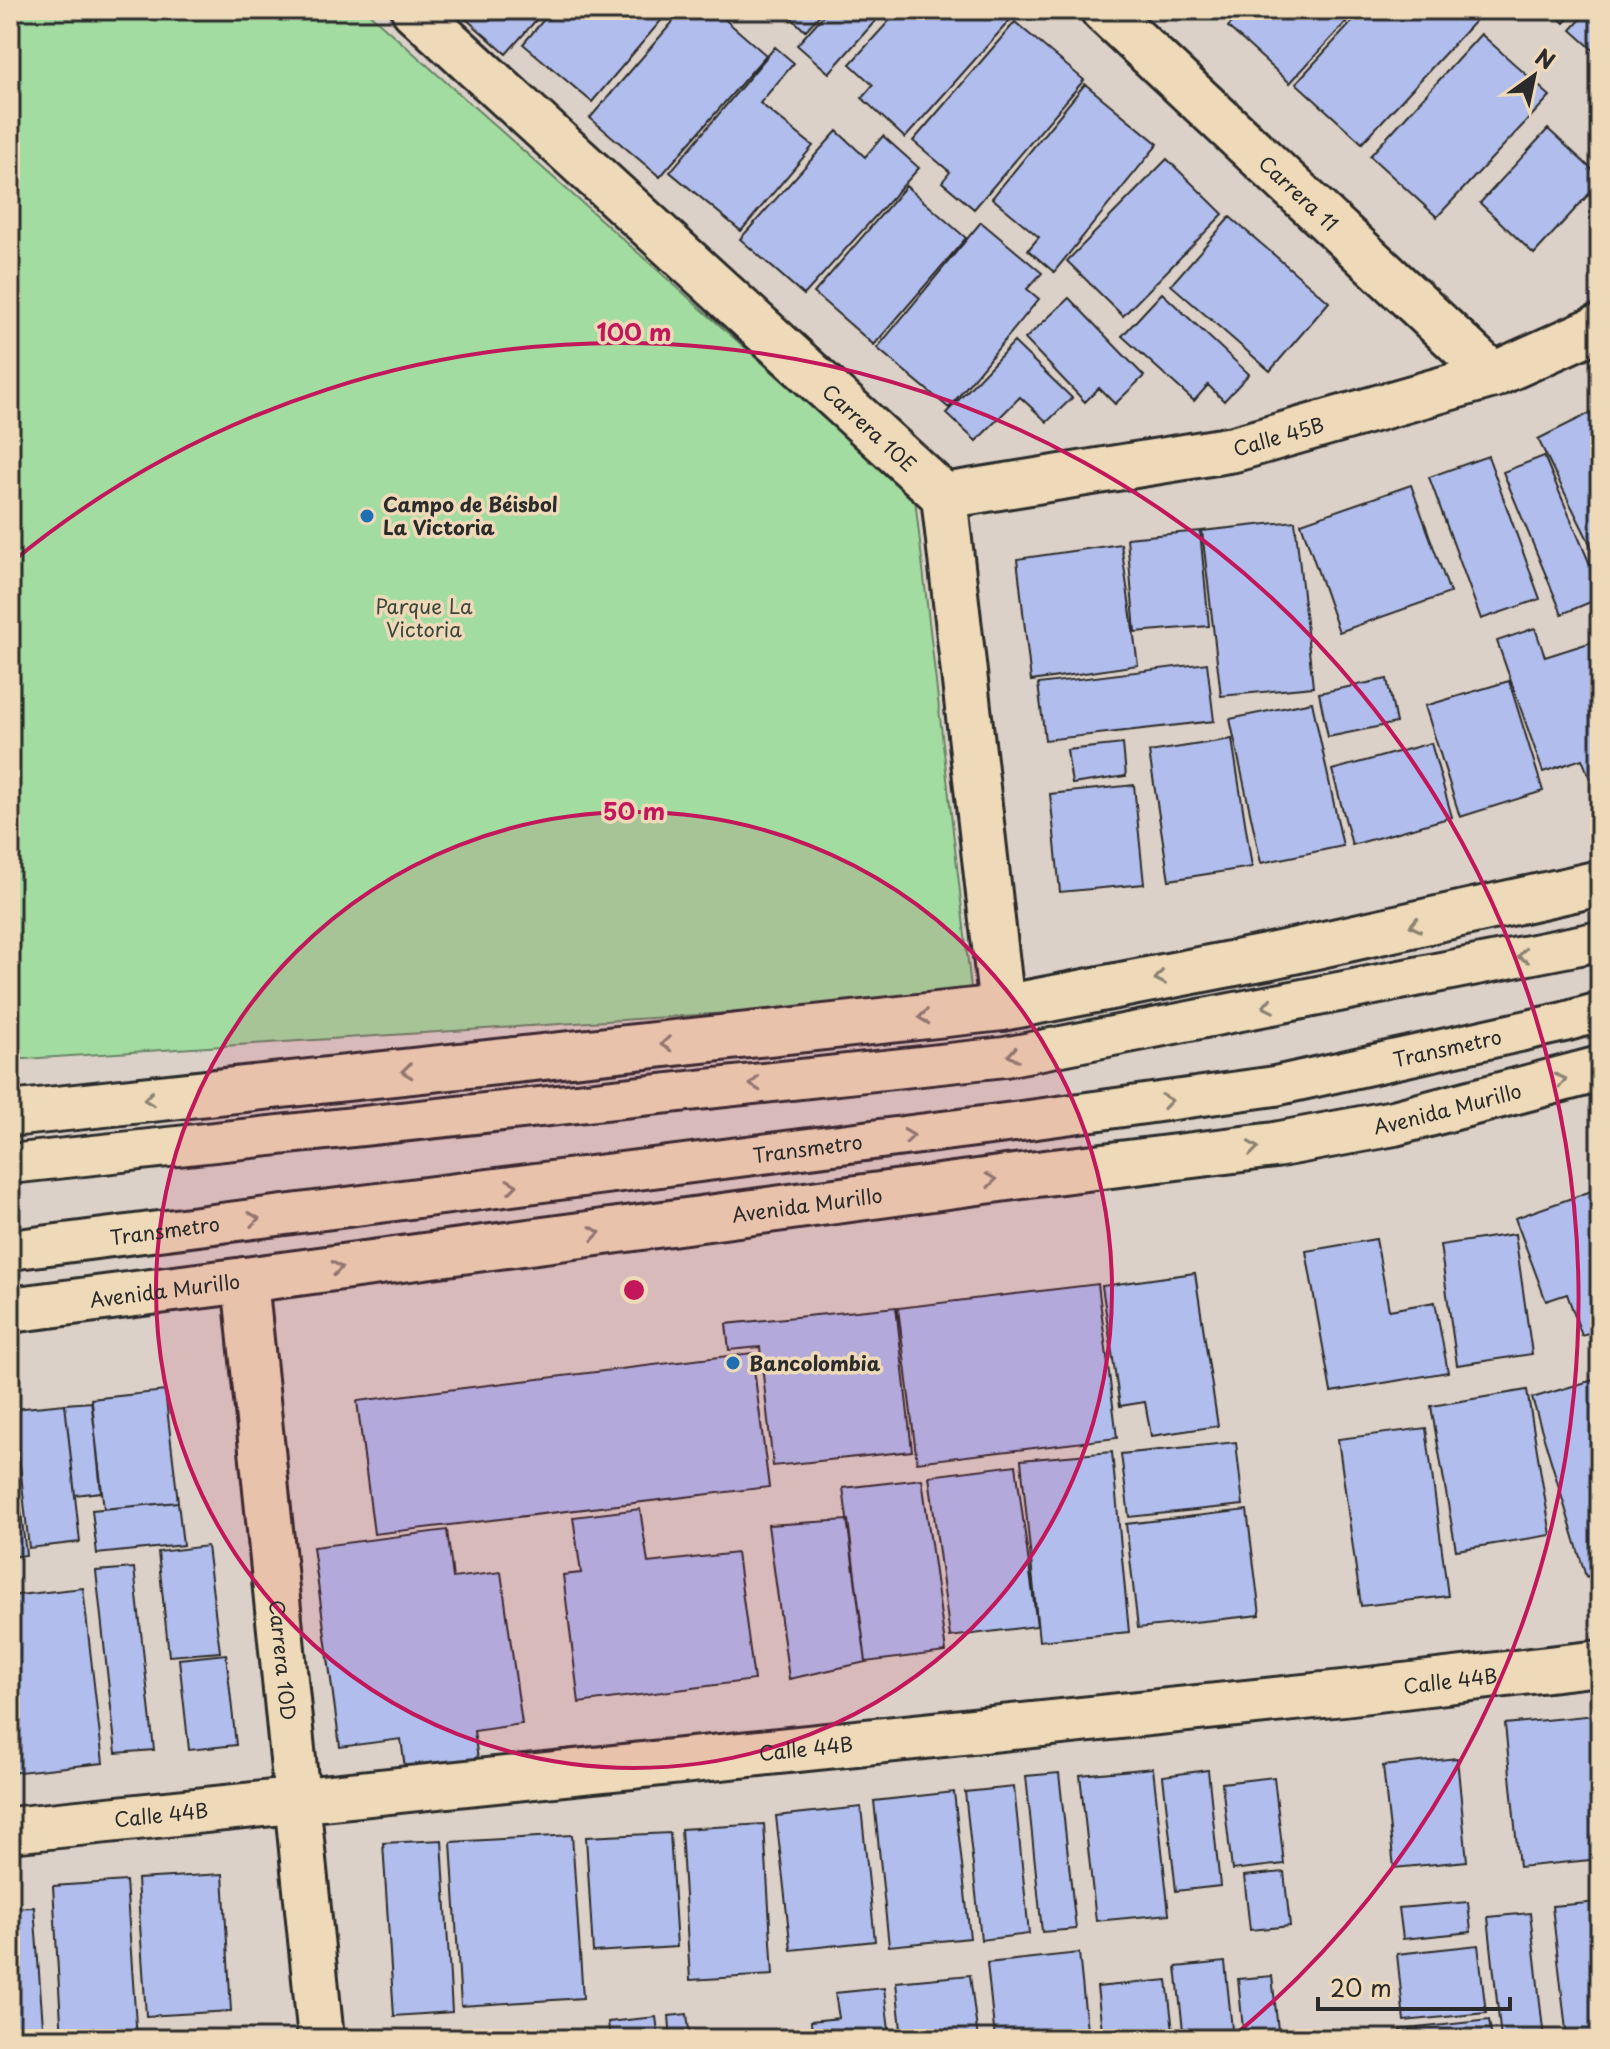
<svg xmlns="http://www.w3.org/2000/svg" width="1610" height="2049" font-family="'Playpen Sans',sans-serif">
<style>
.green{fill:#a3dca0;stroke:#678466;stroke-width:2}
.building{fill:#b1bded;stroke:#2b2b2b;stroke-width:2}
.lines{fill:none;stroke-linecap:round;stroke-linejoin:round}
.lane-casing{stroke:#2b2b2b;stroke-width:44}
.street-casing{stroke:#2b2b2b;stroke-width:50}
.primary-casing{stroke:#2b2b2b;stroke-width:50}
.lane{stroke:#eedab8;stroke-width:38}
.street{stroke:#eedab8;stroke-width:44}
.primary{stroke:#eedab8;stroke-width:44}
.oneway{stroke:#8c8272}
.ring{fill:none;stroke:#c2185b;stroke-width:4}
.poi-dot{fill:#1f6fb2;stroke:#eedab8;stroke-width:3}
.labels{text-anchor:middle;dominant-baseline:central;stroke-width:7;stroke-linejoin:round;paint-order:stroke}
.street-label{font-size:20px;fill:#2b2b2b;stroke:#eedab8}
.poi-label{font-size:20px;font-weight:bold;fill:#2b2b2b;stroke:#eedab8;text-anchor:start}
.park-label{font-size:20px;fill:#3d463d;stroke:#eedab8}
.centre{fill:#c2185b;stroke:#eedab8;stroke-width:4}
.ring-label{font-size:24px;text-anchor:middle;font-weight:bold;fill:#c2185b;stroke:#eedab8;stroke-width:7;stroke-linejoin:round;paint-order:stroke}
</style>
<rect width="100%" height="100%" fill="#dcd1c8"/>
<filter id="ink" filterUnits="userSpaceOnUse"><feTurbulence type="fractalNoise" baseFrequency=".0125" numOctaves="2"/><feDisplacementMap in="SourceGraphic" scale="16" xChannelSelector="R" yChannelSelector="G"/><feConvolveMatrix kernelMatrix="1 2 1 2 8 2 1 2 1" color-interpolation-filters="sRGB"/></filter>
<g filter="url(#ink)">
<path class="green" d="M 10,10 L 365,10 L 915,499 L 972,997 L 10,1060 Z"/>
<path class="building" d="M 456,10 L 545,10 L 506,54 Z
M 552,10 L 670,10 L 592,102 L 523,44 Z
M 683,10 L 714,10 L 766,55 L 660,177 L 590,118 Z
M 783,10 L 824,10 L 805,31 Z
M 828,10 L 885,10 L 829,73 L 797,45 Z
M 899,10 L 1001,10 L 1011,19 L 905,138 L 862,98 L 873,85 L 850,64 Z
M 1206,10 L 1222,10 L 1215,18 Z
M 1243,10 L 1357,10 L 1290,83 L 1228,27 Z
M 1363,10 L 1463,10 L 1475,21 L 1362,143 L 1296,83 Z
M 1550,10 L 1576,10 L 1564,23 Z
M 1589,10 L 1600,10 L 1600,56 L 1571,30 Z
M 1015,22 L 1084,80 L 974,209 L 942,182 L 950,172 L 913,141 Z
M 1481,34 L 1550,96 L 1437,217 L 1370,156 Z
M 775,47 L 794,63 L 760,103 L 813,146 L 741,231 L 670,172 Z
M 1085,84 L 1158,144 L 1054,272 L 1028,250 L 1039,237 L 992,198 Z
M 1548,129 L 1600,177 L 1600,182 L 1534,254 L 1480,203 Z
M 837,131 L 865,157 L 883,136 L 919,168 L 804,295 L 740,239 Z
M 1167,159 L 1223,214 L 1123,316 L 1067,261 Z
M 906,186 L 966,238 L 874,345 L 814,293 Z
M 1230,217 L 1329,302 L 1270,371 L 1171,285 Z
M 981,222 L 1042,273 L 1027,289 L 1039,299 L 949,408 L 877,348 Z
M 1162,293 L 1249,374 L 1224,401 L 1208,385 L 1194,401 L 1122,336 Z
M 1069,298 L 1144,376 L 1115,404 L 1099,388 L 1085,402 L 1025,339 Z
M 1014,342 L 1072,398 L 1047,422 L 1020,397 L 976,441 L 946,413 Z
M 1600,408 L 1600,564 L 1538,439 Z
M 1488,456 L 1540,599 L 1481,619 L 1429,477 Z
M 1544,456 L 1600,588 L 1600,598 L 1562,614 L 1503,472 Z
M 1411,485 L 1450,593 L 1339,632 L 1301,523 Z
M 1295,521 L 1313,687 L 1221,696 L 1202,531 Z
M 1200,531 L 1209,626 L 1135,632 L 1127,538 Z
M 1121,544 L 1138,665 L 1031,681 L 1017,559 Z
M 1535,628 L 1545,657 L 1595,641 L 1600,657 L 1600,776 L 1590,779 L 1582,759 L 1543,772 L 1497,641 Z
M 1207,663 L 1214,721 L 1045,740 L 1038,684 Z
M 1387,679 L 1396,723 L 1328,737 L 1319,693 Z
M 1509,681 L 1543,791 L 1460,817 L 1425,706 Z
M 1312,702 L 1343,846 L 1261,863 L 1230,719 Z
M 1232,739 L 1252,867 L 1169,880 L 1149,752 Z
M 1431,743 L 1452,817 L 1352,845 L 1332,770 Z
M 1123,744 L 1126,776 L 1072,784 L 1067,750 Z
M 1134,785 L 1144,884 L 1060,892 L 1050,794 Z
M 1600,1188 L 1600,1330 L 1582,1336 L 1567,1294 L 1546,1301 L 1515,1218 Z
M 1515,1234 L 1532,1354 L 1457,1365 L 1440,1245 Z
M 1376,1239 L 1389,1310 L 1435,1302 L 1448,1372 L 1331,1392 L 1306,1251 Z
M 1195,1273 L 1218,1426 L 1151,1436 L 1145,1402 L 1120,1406 L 1102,1286 Z
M 1098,1284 L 1117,1438 L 917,1462 L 898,1308 Z
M 896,1307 L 912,1451 L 773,1466 L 760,1347 L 729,1350 L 726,1324 Z
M 752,1353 L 769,1487 L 374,1534 L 357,1401 Z
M 1600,1378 L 1600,1572 L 1586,1577 L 1532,1398 Z
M 1527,1390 L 1551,1535 L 1456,1550 L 1431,1406 Z
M 165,1391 L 178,1502 L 104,1509 L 91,1399 Z
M 92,1402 L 101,1492 L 75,1495 L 65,1404 Z
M 65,1404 L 80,1542 L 29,1548 L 14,1409 Z
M 10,1415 L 26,1555 L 10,1557 Z
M 1426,1428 L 1448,1596 L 1361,1606 L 1338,1439 Z
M 1236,1442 L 1243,1505 L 1129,1517 L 1121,1454 Z
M 1112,1452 L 1129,1632 L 1039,1641 L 1021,1460 Z
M 1016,1465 L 1037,1626 L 950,1637 L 929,1476 Z
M 922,1479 L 946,1652 L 866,1662 L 843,1488 Z
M 178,1502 L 183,1545 L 97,1554 L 92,1510 Z
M 640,1509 L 648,1563 L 737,1553 L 754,1680 L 579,1703 L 563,1575 L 581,1573 L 573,1517 Z
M 1247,1510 L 1260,1615 L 1138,1628 L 1126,1524 Z
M 848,1520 L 866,1662 L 789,1679 L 768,1525 Z
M 447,1530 L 453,1578 L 501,1572 L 522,1724 L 474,1731 L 480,1774 L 407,1783 L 401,1739 L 340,1747 L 313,1547 Z
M 207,1546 L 220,1652 L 169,1656 L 158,1552 Z
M 134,1568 L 154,1750 L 116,1753 L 96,1571 Z
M 83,1588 L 103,1763 L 10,1773 L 10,1596 Z
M 226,1654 L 236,1745 L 189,1750 L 179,1659 Z
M 1595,1715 L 1600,1764 L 1600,1859 L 1519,1867 L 1505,1724 Z
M 1457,1758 L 1467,1861 L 1394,1868 L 1383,1766 Z
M 1153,1768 L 1169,1914 L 1096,1921 L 1080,1775 Z
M 1208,1770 L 1220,1886 L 1176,1891 L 1163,1776 Z
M 1059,1773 L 1076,1929 L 1042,1932 L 1026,1776 Z
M 1274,1777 L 1284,1864 L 1232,1870 L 1222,1783 Z
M 1014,1787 L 1029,1934 L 981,1940 L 965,1792 Z
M 954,1792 L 970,1938 L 889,1946 L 874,1801 Z
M 861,1807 L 875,1941 L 791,1950 L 776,1816 Z
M 764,1824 L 773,1975 L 690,1980 L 681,1829 Z
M 670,1833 L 677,1947 L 593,1952 L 586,1837 Z
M 572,1835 L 583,1998 L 461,2006 L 451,1842 Z
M 442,1840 L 452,2012 L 394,2016 L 383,1843 Z
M 1284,1872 L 1290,1926 L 1250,1930 L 1244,1876 Z
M 223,1874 L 231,2011 L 146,2016 L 137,1879 Z
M 126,1881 L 137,2039 L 62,2039 L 53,1886 Z
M 1468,1902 L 1471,1932 L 1403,1939 L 1399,1908 Z
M 1600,1902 L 1600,2039 L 1567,2039 L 1552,1906 Z
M 34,1907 L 44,2039 L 10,2039 L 10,1908 Z
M 1530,1913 L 1544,2039 L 1501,2039 L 1488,1917 Z
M 1478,1945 L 1486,2013 L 1404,2021 L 1397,1954 Z
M 1079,1953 L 1088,2039 L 995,2039 L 987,1963 Z
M 1225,1962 L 1233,2039 L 1184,2039 L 1176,1967 Z
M 970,1975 L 978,2039 L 902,2039 L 896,1982 Z
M 1272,1976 L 1279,2039 L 1244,2039 L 1238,1979 Z
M 1167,1980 L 1174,2039 L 1103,2039 L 1097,1987 Z
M 884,1988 L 890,2039 L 812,2039 L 811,2021 L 839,2018 L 835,1993 Z
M 687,2014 L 690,2039 L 671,2039 L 669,2016 Z
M 656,2017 L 659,2039 L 610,2039 L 608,2022 Z
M 1489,2020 L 1492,2039 L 1401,2039 L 1400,2030 Z
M 589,2035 L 589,2039 L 519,2039 Z"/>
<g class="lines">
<g class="lane-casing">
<g id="lane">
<path d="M 10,1164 L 1005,1057 L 1600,941"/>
<path id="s1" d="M 10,1250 L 1029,1120 L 1275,1086 L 1564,1022 L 1600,1012"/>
</g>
</g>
<g class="street-casing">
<g id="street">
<path id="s2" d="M 414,10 L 944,496 L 1002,1008"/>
<path id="s3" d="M 1103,10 L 1493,375"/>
<path id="s4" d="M 944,496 L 1234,449 L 1493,375 L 1600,327"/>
<path id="s5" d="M 245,1280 L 321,2039"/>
<path id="s6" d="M 10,1830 L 1343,1693 L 1600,1663"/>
</g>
</g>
<g class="primary-casing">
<g id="primary">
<path d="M 10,1114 L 1002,1008 L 1266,957 L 1600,883"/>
<path id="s7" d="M 10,1310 L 245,1280 L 1037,1174 L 1275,1145 L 1394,1123 L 1600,1069"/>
</g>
</g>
<use href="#lane" class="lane"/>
<use href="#street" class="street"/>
<use href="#primary" class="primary"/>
</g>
<defs><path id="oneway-chevron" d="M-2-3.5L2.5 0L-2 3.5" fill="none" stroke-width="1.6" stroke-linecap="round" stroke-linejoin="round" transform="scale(2)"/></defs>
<g class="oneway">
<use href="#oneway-chevron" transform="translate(1415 925) rotate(168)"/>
<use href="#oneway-chevron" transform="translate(1523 956) rotate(169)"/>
<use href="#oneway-chevron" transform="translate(1160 978) rotate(169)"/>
<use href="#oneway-chevron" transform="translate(1268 1006) rotate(169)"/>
<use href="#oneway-chevron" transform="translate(924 1017) rotate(174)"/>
<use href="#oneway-chevron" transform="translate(666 1044) rotate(174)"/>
<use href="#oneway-chevron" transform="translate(1013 1055) rotate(170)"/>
<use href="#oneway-chevron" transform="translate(407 1071) rotate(174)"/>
<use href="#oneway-chevron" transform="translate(1561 1080) rotate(-15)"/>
<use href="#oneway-chevron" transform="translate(755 1084) rotate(174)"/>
<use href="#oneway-chevron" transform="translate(149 1099) rotate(174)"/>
<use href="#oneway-chevron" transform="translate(1167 1101) rotate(-8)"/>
<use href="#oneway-chevron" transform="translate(909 1136) rotate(-7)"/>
<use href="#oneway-chevron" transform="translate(1253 1148) rotate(-7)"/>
<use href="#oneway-chevron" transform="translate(991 1180) rotate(-8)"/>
<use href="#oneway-chevron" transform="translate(512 1186) rotate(-7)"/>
<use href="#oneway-chevron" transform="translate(254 1219) rotate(-7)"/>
<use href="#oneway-chevron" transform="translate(595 1233) rotate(-8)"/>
<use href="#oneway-chevron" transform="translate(337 1268) rotate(-8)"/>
</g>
</g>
<circle cx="634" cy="1290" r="478" fill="#c2185b" fill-opacity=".12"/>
<g class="ring">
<circle cx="634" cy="1290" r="478"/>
<path d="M12 562A957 957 0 1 1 1230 2039"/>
</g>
<g class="poi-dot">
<circle cx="367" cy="516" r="8"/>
<circle cx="733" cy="1363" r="8"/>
</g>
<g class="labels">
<g class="street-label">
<text stroke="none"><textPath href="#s3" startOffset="268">Carrera 11</textPath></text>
<text stroke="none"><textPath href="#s2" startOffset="618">Carrera 10E</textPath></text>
<text stroke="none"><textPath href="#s4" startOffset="340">Calle 45B</textPath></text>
<text stroke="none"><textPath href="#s1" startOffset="1452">Transmetro</textPath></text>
<text stroke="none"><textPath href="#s7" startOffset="1452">Avenida Murillo</textPath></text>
<text stroke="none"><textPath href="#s1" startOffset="804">Transmetro</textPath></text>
<text stroke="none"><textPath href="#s7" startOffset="804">Avenida Murillo</textPath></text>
<text stroke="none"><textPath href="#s1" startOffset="156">Transmetro</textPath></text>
<text stroke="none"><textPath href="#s7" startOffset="156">Avenida Murillo</textPath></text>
<text stroke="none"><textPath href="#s5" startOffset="382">Carrera 10D</textPath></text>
<text stroke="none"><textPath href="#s6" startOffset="1448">Calle 44B</textPath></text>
<text stroke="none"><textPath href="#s6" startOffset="800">Calle 44B</textPath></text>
<text stroke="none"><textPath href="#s6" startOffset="152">Calle 44B</textPath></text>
</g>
<g class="poi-label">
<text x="383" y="504">Campo de Béisbol<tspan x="383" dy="23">La Victoria</tspan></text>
<text x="749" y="1363">Bancolombia</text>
</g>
<g class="park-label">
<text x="424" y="606">Parque La<tspan x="424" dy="23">Victoria</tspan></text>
</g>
</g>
<circle cx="634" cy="1290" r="12" class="centre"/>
<g class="ring-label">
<text x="634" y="341">100 m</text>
<text x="634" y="820">50 m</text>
</g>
<rect width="1610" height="2049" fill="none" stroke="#eedab8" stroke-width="40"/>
<rect x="20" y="20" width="1570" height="2009" fill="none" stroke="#2b2b2b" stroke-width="3" filter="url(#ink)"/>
<g transform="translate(1534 76) rotate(33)" stroke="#eedab8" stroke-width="6" paint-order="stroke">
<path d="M0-6L14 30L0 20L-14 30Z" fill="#2b2b2b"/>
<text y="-12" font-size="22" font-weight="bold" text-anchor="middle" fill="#2b2b2b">N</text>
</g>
<path d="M1318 1997v12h192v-12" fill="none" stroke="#2b2b2b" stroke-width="4"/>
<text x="1330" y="1997" font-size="24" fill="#2b2b2b" stroke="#eedab8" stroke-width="6" paint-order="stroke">20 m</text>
</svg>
